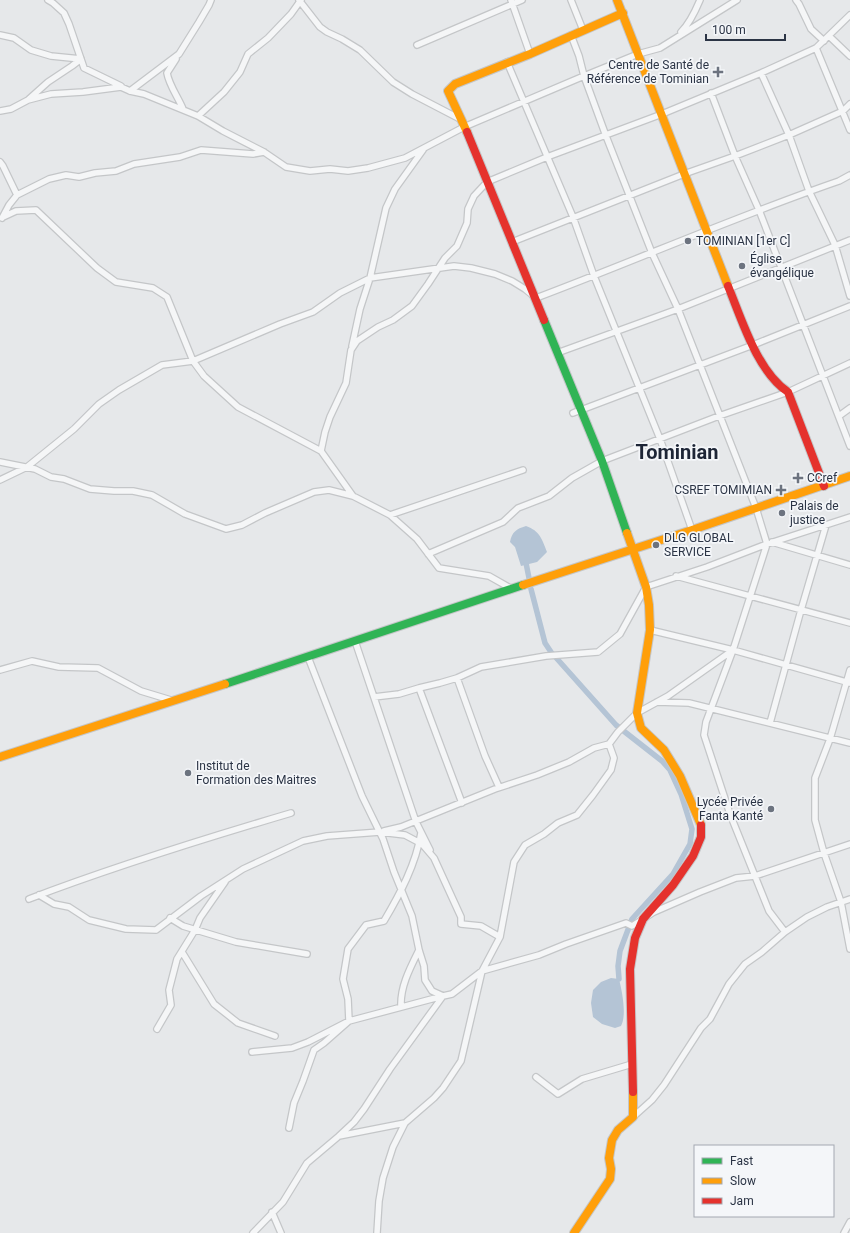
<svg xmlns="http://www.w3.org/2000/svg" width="850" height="1233" font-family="Roboto,sans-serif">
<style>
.water{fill:#b4c4d5}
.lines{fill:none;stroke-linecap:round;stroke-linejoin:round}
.canal{stroke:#b4c4d5;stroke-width:5.5}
.street-casing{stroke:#c4c6c8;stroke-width:8}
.fast-casing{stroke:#c4c6c8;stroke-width:10}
.slow-casing{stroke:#c4c6c8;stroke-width:10}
.jam-casing{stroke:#c4c6c8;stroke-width:10}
.street{stroke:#f5f6f7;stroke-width:5.5}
.fast{stroke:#30b455;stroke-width:8}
.slow{stroke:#ff9f0a;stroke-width:8}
.jam{stroke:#e5322d;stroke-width:8}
.poi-dot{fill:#6c737f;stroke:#f4f6f9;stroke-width:1.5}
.labels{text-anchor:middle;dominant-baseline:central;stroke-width:3.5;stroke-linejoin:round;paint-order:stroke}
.poi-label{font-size:12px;fill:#2b3445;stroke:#f4f6f9;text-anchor:start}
.town-label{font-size:20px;font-weight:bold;fill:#1d2536;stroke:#f4f6f9}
</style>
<rect width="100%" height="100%" fill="#e6e8ea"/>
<path class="water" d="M 526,526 C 540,531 542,539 547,552 L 537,562 L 521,566 L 515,547 L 510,542 C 512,532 516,529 526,526 Z
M 611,978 L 619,979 C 622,991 627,1015 621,1026 L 615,1028 L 602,1024 L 593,1017 L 591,1003 L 593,990 L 601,982 Z"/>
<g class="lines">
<path class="canal" d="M 526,563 L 529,578
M 531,589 L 545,643 L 551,652 L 616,725 L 662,761 L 670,770 L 681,794 L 692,829 L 690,844 L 673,874 L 632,919 L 620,951 L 618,966 L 619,979"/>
<g class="street-casing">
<path id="street" d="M 48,0 L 53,3 L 64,13 L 69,24 L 84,68 L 121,86
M 299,0 L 320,27 L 327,32 L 342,39 L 360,50 L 393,82 L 412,94 L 462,120
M 511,0 L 530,54
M 571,0 L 583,30
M 796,0 L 799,4 L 811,29 L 824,41
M 681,32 C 690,23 695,12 700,0
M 0,35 L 14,38 L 31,50 L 51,56 L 81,59 L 72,66 L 48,82 L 29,99
M 571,35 L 579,56 L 584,76 L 606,136 L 652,253 L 678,309 L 700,365 L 756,508 L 767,544 L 733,650 L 706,722 L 704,735 L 730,814 L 769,911 L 785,932
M 829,36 L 850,56
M 417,45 L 522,0
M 816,48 L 850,15
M 176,59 L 167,73 C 169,85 178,97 183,109
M 507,62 L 573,217 L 594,276 L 660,439 L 692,530
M 761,73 L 789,135 L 809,191 L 835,245 L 850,296
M 130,91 L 179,54 L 199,22 L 209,5 L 211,0
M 711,93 L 735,156 L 759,210 L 850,446
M 0,111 L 11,109 L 28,100 L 51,94 L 83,92 L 121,87 L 130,91 L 144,94 L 198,116 L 223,131 L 264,152 L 286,167 L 310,171 L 330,169 L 348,171 L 368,168 L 405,158 L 464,127 L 584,76 L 638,54 L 660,48 L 737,0
M 198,116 L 224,92 L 240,72 L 248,54 L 268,38 L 291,14 L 301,0
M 0,162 L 3,166 L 17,195
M 3,217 L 16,211 L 36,210 L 97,268 L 116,282 L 153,288 L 167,297 L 193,361 L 204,376 L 238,407 L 321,451 L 353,496 L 390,515 L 417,539 L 439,568 L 489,576 L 512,589
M 2,218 L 9,205 L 17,195 L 49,179 L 66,175 L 79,177 L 95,173 L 116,171 L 134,164 L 180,157 L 201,150 L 253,154 L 264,152
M 512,242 L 684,174 L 735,156 L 789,135 L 843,111 L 850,104
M 352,346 L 360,309 L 370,278 L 386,208 L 395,189 L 423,150
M 557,353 L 678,309 L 850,240
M 573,413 L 753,345 L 850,306
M 839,416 L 850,408
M 321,451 L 325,432 L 330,417 L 346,383 L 351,350 L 357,341 L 378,327 L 393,320 L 412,306 L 428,284 L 445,258 L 457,246 L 467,223 L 468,209 L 474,196 L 487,182 L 547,157 L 662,114 L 761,73 L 816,48 L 850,130
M 0,462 L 35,469 L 51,477 L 64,479 L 90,489 L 114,491 L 133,491 L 152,495 L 185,514 L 226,529 L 242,525 L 265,513 L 314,492 L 329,490 L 353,496
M 0,480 L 27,467 L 74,429 L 99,404 L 119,390 L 162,365 L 193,361 L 280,324 L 313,312 L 340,293 L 370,278 L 454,266 L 471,268 L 495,274 L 512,281 L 525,289 L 536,298 C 637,260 737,216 839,181 L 850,175
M 390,515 L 523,470
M 772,542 L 850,565
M 428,554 L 503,522 L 518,508 L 549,496 L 572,478 L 602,461 L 719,416 L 788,392 L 850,363
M 676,576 L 850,623
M 650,630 L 733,650 L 850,683
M 355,641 L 416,822 L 430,850
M 308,657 L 362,796 L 383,839 L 394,872 L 412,916 L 419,950 L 424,966 L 425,980 L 432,991 L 443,996
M 0,670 L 32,661 L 59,667 L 98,668 L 141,691 L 174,701
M 850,670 L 830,739 L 815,778 L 815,820 L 824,853 L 841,902 L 850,949
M 457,678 L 485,756 L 499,787
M 419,688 L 462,803
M 374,697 L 399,694 L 419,688 L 440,683 L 457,678 L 481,667 L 546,656 L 598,652 L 620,634 L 646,587 L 707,567 L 767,544 L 850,517
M 657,702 L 689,703 L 850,743
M 770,723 L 801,610 L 826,525
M 384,831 L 401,827 L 495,789 L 537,775 L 569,762 L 594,748 L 609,744
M 39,895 L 54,904 L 69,907 L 89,920 L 126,929 L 156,930 L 201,896 L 243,869 L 303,841 L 327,836 L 380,832 L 405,835 L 422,844 L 434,858 L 461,917 L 461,924 L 481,926 L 500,937
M 29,899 C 115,866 203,839 291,813
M 170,918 L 183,926 L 236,942 L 307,954
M 182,952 L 214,1004 L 238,1023 L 275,1036
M 401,1007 C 400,987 410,968 419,950
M 157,1029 L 171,1005 L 169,990 L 177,959 L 195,930 L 200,918 L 225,882
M 252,1052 L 292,1048 L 308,1042 L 349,1021 L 443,996
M 536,1077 L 558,1094 L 582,1079 L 632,1064
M 633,1117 L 652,1100 L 664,1085 L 701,1028 L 710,1019 L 729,984 L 745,964 L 762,952 L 785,932 L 807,917 L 827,907 L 850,899
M 289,1128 L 294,1103 L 303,1081 L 314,1050 L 324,1043 L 349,1021 L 348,999 L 343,979 L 348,949 L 366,925 L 384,921 C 400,894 416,864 421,833
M 339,1136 L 354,1122 L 364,1109 L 390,1069 L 443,996 L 452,994 L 482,971 L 539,955 L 566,944 L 626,923 L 632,926 L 654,912 L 700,892 L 736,878 L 755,876 L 850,844
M 272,1212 L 281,1233
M 253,1233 L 283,1202 L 307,1163 L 339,1136 L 405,1123
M 377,1233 L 379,1201 L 383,1178 L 393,1147 L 405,1123 L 434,1098 L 443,1088 L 461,1061 L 482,971 L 500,937 L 514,862 L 525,845 L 544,834 L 558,823 L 577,815 L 593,795 L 611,770 L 614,758 L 609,744 L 618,732 L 637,713 L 668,696 L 733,650
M 844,1233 L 850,1222"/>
</g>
<g class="fast-casing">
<path id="fast" d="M 544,320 L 602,461 L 627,533
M 225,684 L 523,585"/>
</g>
<g class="slow-casing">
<path id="slow" d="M 617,0 L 728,286
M 467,132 L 448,91 L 455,84 L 530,54 L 623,13
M 627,533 L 646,587 L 649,605 L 650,630 L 637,713 L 641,728 L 664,750 L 680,776 L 701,825
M 523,585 L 692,530 L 850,476
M 0,757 L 225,684
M 574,1233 L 610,1179 L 611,1169 L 609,1158 L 612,1140 L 618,1130 L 633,1117 L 633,1092"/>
</g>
<g class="jam-casing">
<path id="jam" d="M 467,132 L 544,320
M 728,286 C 742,320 757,371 788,392 L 824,486
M 633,1092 L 630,969 L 635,938 L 643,919 L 673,885 L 693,856 L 701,837 L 701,825"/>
</g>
<use href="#street" class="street"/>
<use href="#fast" class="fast"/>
<use href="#slow" class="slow"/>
<use href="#jam" class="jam"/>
</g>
<g class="poi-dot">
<path d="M716 66h4v4h4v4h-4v4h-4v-4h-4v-4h4z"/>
<circle cx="688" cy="241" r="4"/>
<circle cx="742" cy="266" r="4"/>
<path d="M796 472h4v4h4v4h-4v4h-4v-4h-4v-4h4z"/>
<path d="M779 484h4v4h4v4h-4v4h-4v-4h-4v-4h4z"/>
<circle cx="782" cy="513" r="4"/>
<circle cx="656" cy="545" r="4"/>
<circle cx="188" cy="773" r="4"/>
<circle cx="771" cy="809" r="4"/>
</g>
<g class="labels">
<g class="poi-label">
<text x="709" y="65" text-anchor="end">Centre de Santé de<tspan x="709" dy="14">Référence de Tominian</tspan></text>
<text x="696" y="241">TOMINIAN [1er C]</text>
<text x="750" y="259">Église<tspan x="750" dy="14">évangélique</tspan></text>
<text x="807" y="478">CCref</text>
<text x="772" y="490" text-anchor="end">CSREF TOMIMIAN</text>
<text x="790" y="506">Palais de<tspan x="790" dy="14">justice</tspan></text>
<text x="664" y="538">DLG GLOBAL<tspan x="664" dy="14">SERVICE</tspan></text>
<text x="196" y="766">Institut de<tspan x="196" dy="14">Formation des Maitres</tspan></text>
<text x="763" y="802" text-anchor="end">Lycée Privée<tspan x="763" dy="14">Fanta Kanté</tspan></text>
</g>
<g class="town-label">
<text x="677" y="452">Tominian</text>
</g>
</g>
<rect x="694" y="1145" width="140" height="72" fill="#f4f6f9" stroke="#a4a8b1"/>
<rect x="702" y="1158" width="20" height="6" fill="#30b455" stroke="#a4a8b1"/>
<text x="730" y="1165" font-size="12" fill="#2b3445">Fast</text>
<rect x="702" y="1178" width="20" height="6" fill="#ff9f0a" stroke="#a4a8b1"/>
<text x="730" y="1185" font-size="12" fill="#2b3445">Slow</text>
<rect x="702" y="1198" width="20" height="6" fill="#e5322d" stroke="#a4a8b1"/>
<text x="730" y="1205" font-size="12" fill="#2b3445">Jam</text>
<path d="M706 34v6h79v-6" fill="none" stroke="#2b3445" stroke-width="2"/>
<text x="712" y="34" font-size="12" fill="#2b3445" stroke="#f4f6f9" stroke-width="3" paint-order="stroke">100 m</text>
</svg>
